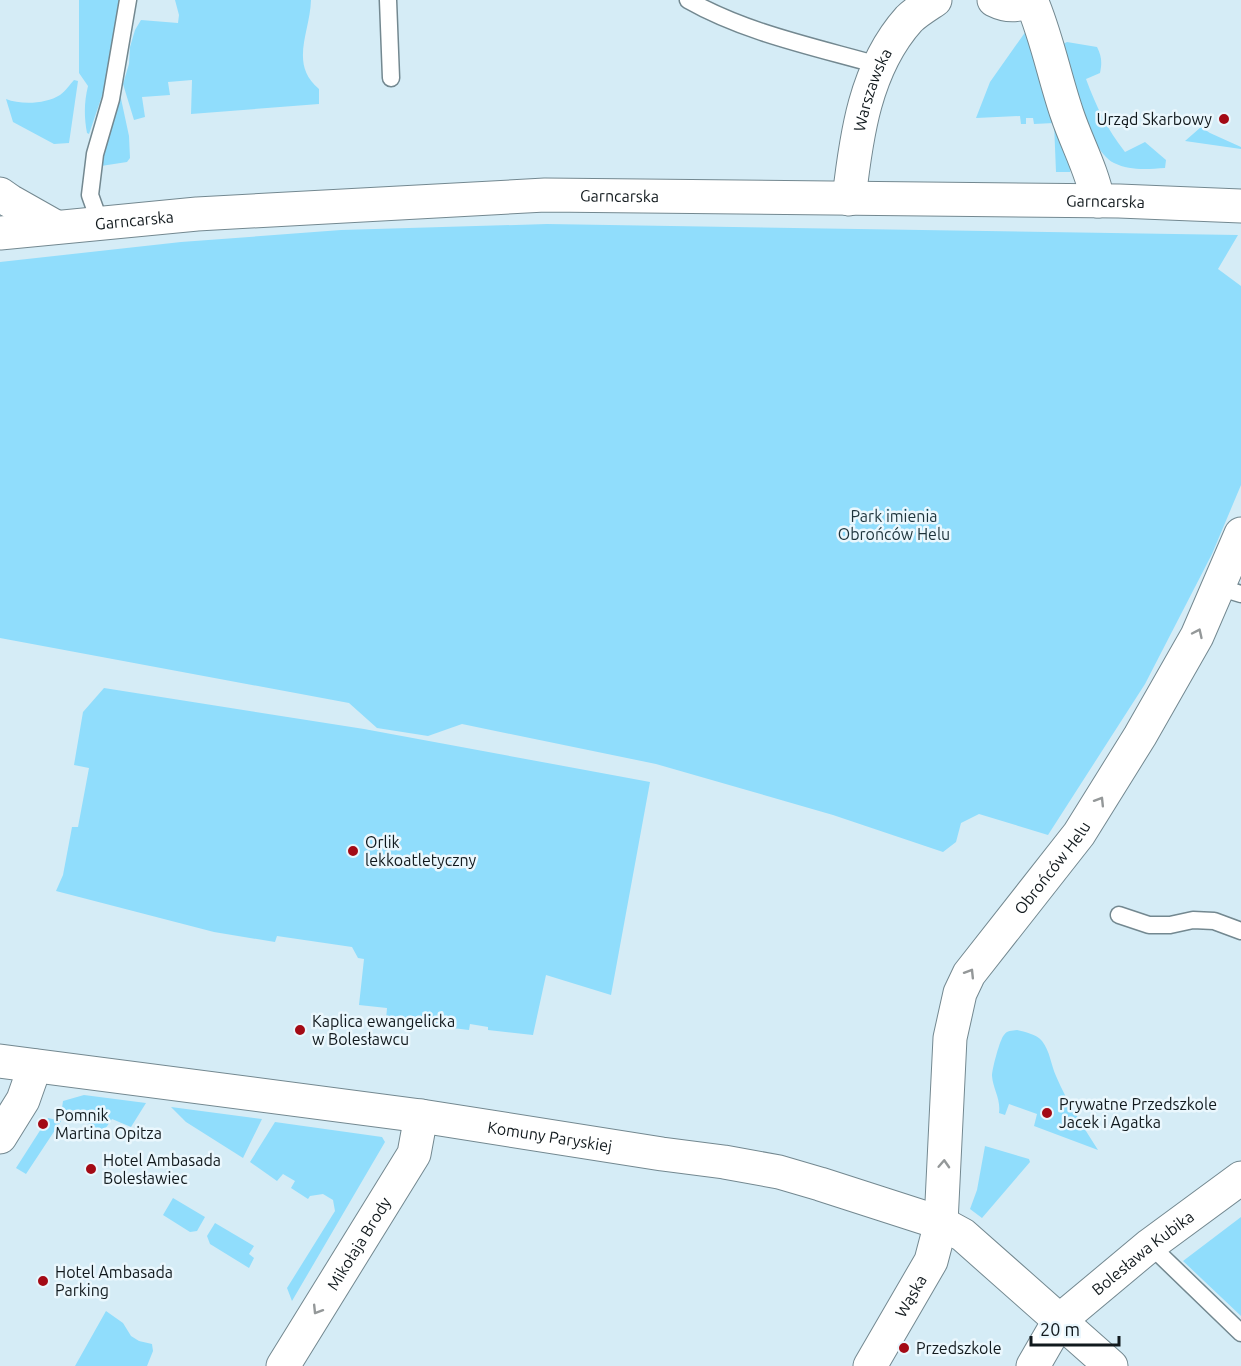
<svg xmlns="http://www.w3.org/2000/svg" width="1241" height="1366" font-family="Ubuntu,sans-serif">
<style>
.green{fill:#90ddfc}
.lines{fill:none;stroke-linecap:round;stroke-linejoin:round}
.service-casing{stroke:#738890;stroke-width:19}
.minor-casing{stroke:#738890;stroke-width:35}
.tertiary-casing{stroke:#738890;stroke-width:35}
.service{stroke:#fff;stroke-width:16}
.minor{stroke:#fff;stroke-width:33}
.tertiary{stroke:#fff;stroke-width:33}
.oneway{stroke:#949899}
.poi-dot{fill:#a30a15;stroke:#eaf7fd;stroke-width:2}
.labels{text-anchor:middle;dominant-baseline:central;stroke-width:5;stroke-linejoin:round;paint-order:stroke}
.street-label{font-size:16px;fill:#11191d;stroke:#eaf7fd}
.poi-label{font-size:16px;fill:#11191d;stroke:#eaf7fd;text-anchor:start}
.park-label{font-size:16px;fill:#1d333b;stroke:#eaf7fd}
</style>
<rect width="100%" height="100%" fill="#d5ecf6"/>
<path class="green" d="M 79,0 L 122,0 L 105,87 L 89,134 L 87,133 C 84,117 84,102 88,86 L 79,73 Z
M 175,0 L 311,0 C 310,33 289,64 319,89 L 319,104 L 191,114 L 192,80 L 168,82 L 170,95 L 142,97 L 145,117 L 134,120 L 123,84 L 129,64 L 130,47 L 135,30 L 141,20 L 178,23 L 179,15 Z
M 1026,31 L 1071,166 L 1070,172 L 1056,172 L 1054,123 L 1034,124 L 1033,118 L 1026,118 L 1026,124 L 1021,124 L 1020,116 L 976,118 L 990,82 Z
M 1067,42 L 1097,47 C 1102,57 1102,63 1100,73 L 1086,79 C 1096,106 1107,129 1125,152 L 1145,142 L 1166,160 L 1165,168 C 1148,169 1130,171 1114,163 C 1086,148 1071,74 1063,44 Z
M 74,80 L 78,81 L 69,143 L 54,144 L 13,122 L 6,99 C 21,105 46,104 60,95 C 66,91 70,84 74,80 Z
M 120,94 L 129,136 L 130,158 L 127,162 L 101,166 Z
M 1201,127 L 1210,133 L 1241,147 L 1241,149 L 1185,141 Z
M 547,224 L 1238,235 L 1218,269 L 1241,286 L 1241,485 L 1212,554 L 1145,684 L 1048,835 L 979,814 L 961,823 L 956,842 L 943,852 L 833,815 L 656,764 L 462,724 L 428,736 L 377,728 L 349,703 L 0,638 L 0,262 L 181,242 L 341,230 Z
M 104,688 L 364,729 L 650,782 L 611,995 L 546,975 L 533,1035 L 488,1030 L 488,1027 L 470,1024 L 469,1030 L 386,1020 L 387,1008 L 359,1005 L 364,959 L 358,958 L 352,947 L 277,936 L 275,942 L 214,932 L 56,891 L 63,875 L 72,827 L 78,827 L 89,768 L 74,765 L 83,712 Z
M 1017,1030 C 1025,1032 1036,1034 1042,1041 C 1050,1051 1051,1065 1056,1076 C 1067,1102 1083,1126 1098,1150 L 1034,1126 L 1037,1114 L 1009,1104 L 1005,1115 L 999,1113 C 1001,1099 993,1089 992,1076 C 992,1069 1000,1039 1004,1035 C 1007,1030 1012,1031 1017,1030 Z
M 84,1095 L 146,1103 L 131,1127 L 112,1119 L 103,1132 L 62,1108 L 63,1101 Z
M 171,1107 L 262,1119 L 243,1158 L 186,1122 Z
M 48,1118 L 61,1121 L 26,1174 L 16,1168 Z
M 275,1122 L 382,1137 L 385,1142 L 292,1301 L 287,1288 L 335,1211 L 333,1200 L 323,1194 L 310,1196 L 308,1199 L 291,1188 L 295,1181 L 283,1174 L 277,1181 L 250,1162 Z
M 985,1146 L 1029,1159 L 1030,1162 L 982,1218 L 970,1209 L 977,1190 Z
M 173,1198 L 205,1217 L 197,1231 L 190,1232 L 163,1215 Z
M 1241,1217 L 1241,1316 L 1183,1261 Z
M 215,1223 L 254,1246 L 249,1254 L 254,1258 L 249,1268 L 210,1244 L 207,1236 Z
M 106,1311 L 123,1323 L 131,1336 L 139,1341 L 152,1344 L 153,1351 L 147,1366 L 75,1366 Z"/>
<g class="lines">
<g class="service-casing">
<path id="service" d="M 388,0 L 391,78
M 688,0 C 746,33 815,47 878,65
M 100,223 L 90,195 L 95,154 L 111,99 L 128,0
M 1218,587 L 1241,594
M 1119,915 L 1149,925 L 1170,925 L 1193,920 L 1214,921 L 1241,931
M 1150,1245 L 1241,1333"/>
</g>
<g class="minor-casing">
<g id="minor">
<path d="M 994,0 C 1006,6 1017,7 1029,0"/>
<path d="M 1031,0 C 1047,37 1054,76 1067,114 C 1077,144 1092,170 1098,201"/>
<path id="s1" d="M 849,199 C 856,137 865,68 909,19 C 916,12 926,6 935,0"/>
<path id="s2" d="M 0,1061 L 421,1116 L 662,1154 L 724,1162 L 779,1172 L 820,1184 L 941,1223 L 963,1235 L 1111,1366"/>
<path d="M 0,1137 L 23,1100 L 35,1066"/>
<path id="s3" d="M 283,1366 L 414,1154 L 421,1116"/>
<path id="s4" d="M 870,1366 L 931,1261 L 941,1223 L 950,1038 L 960,993 L 969,974 L 1079,834 L 1140,736 L 1197,636 L 1241,534"/>
<path id="s5" d="M 1033,1366 L 1059,1321 L 1150,1245 L 1241,1178"/>
</g>
</g>
<g class="tertiary-casing">
<g id="tertiary">
<path d="M 0,194 L 10,201 L 56,227"/>
<path id="s6" d="M 0,233 L 197,214 L 545,195 L 1119,201 L 1241,206"/>
</g>
</g>
<use href="#service" class="service"/>
<use href="#minor" class="minor"/>
<use href="#tertiary" class="tertiary"/>
</g>
<defs><path id="oneway-chevron" d="M-2-3.5L2.5 0L-2 3.5" fill="none" stroke-width="1.6" stroke-linecap="round" stroke-linejoin="round" transform="scale(1.5)"/></defs>
<g class="oneway">
<use href="#oneway-chevron" transform="translate(1198 633) rotate(-65)"/>
<use href="#oneway-chevron" transform="translate(1100 801) rotate(-58)"/>
<use href="#oneway-chevron" transform="translate(970 973) rotate(-58)"/>
<use href="#oneway-chevron" transform="translate(944 1164) rotate(-87)"/>
<use href="#oneway-chevron" transform="translate(317 1310) rotate(122)"/>
</g>
<g class="poi-dot">
<circle cx="1224" cy="119" r="6"/>
<circle cx="353" cy="851" r="6"/>
<circle cx="300" cy="1030" r="6"/>
<circle cx="1047" cy="1113" r="6"/>
<circle cx="43" cy="1124" r="6"/>
<circle cx="91" cy="1169" r="6"/>
<circle cx="43" cy="1281" r="6"/>
<circle cx="904" cy="1348" r="6"/>
</g>
<g class="labels">
<g class="street-label">
<text stroke="none"><textPath href="#s1" startOffset="112">Warszawska</textPath></text>
<text stroke="none"><textPath href="#s6" startOffset="621">Garncarska</textPath></text>
<text stroke="none"><textPath href="#s6" startOffset="1107">Garncarska</textPath></text>
<text stroke="none"><textPath href="#s6" startOffset="135">Garncarska</textPath></text>
<text stroke="none"><textPath href="#s4" startOffset="548">Obrońców Helu</textPath></text>
<text stroke="none"><textPath href="#s2" startOffset="555">Komuny Paryskiej</textPath></text>
<text stroke="none"><textPath href="#s3" startOffset="144">Mikołaja Brody</textPath></text>
<text stroke="none"><textPath href="#s5" startOffset="160">Bolesława Kubika</textPath></text>
<text stroke="none"><textPath href="#s4" startOffset="81">Wąska</textPath></text>
</g>
<g class="poi-label">
<text x="1212" y="119" text-anchor="end">Urząd Skarbowy</text>
<text x="365" y="842">Orlik<tspan x="365" dy="18">lekkoatletyczny</tspan></text>
<text x="312" y="1021">Kaplica ewangelicka<tspan x="312" dy="18">w Bolesławcu</tspan></text>
<text x="1059" y="1104">Prywatne Przedszkole<tspan x="1059" dy="18">Jacek i Agatka</tspan></text>
<text x="55" y="1115">Pomnik<tspan x="55" dy="18">Martina Opitza</tspan></text>
<text x="103" y="1160">Hotel Ambasada<tspan x="103" dy="18">Bolesławiec</tspan></text>
<text x="55" y="1272">Hotel Ambasada<tspan x="55" dy="18">Parking</tspan></text>
<text x="916" y="1348">Przedszkole</text>
</g>
<g class="park-label">
<text x="894" y="516">Park imienia<tspan x="894" dy="18">Obrońców Helu</tspan></text>
</g>
</g>
<path d="M1031 1336v9h88v-9" fill="none" stroke="#11191d" stroke-width="3"/>
<text x="1040" y="1336" font-size="18" fill="#11191d" stroke="#eaf7fd" stroke-width="4.5" paint-order="stroke">20 m</text>
</svg>
